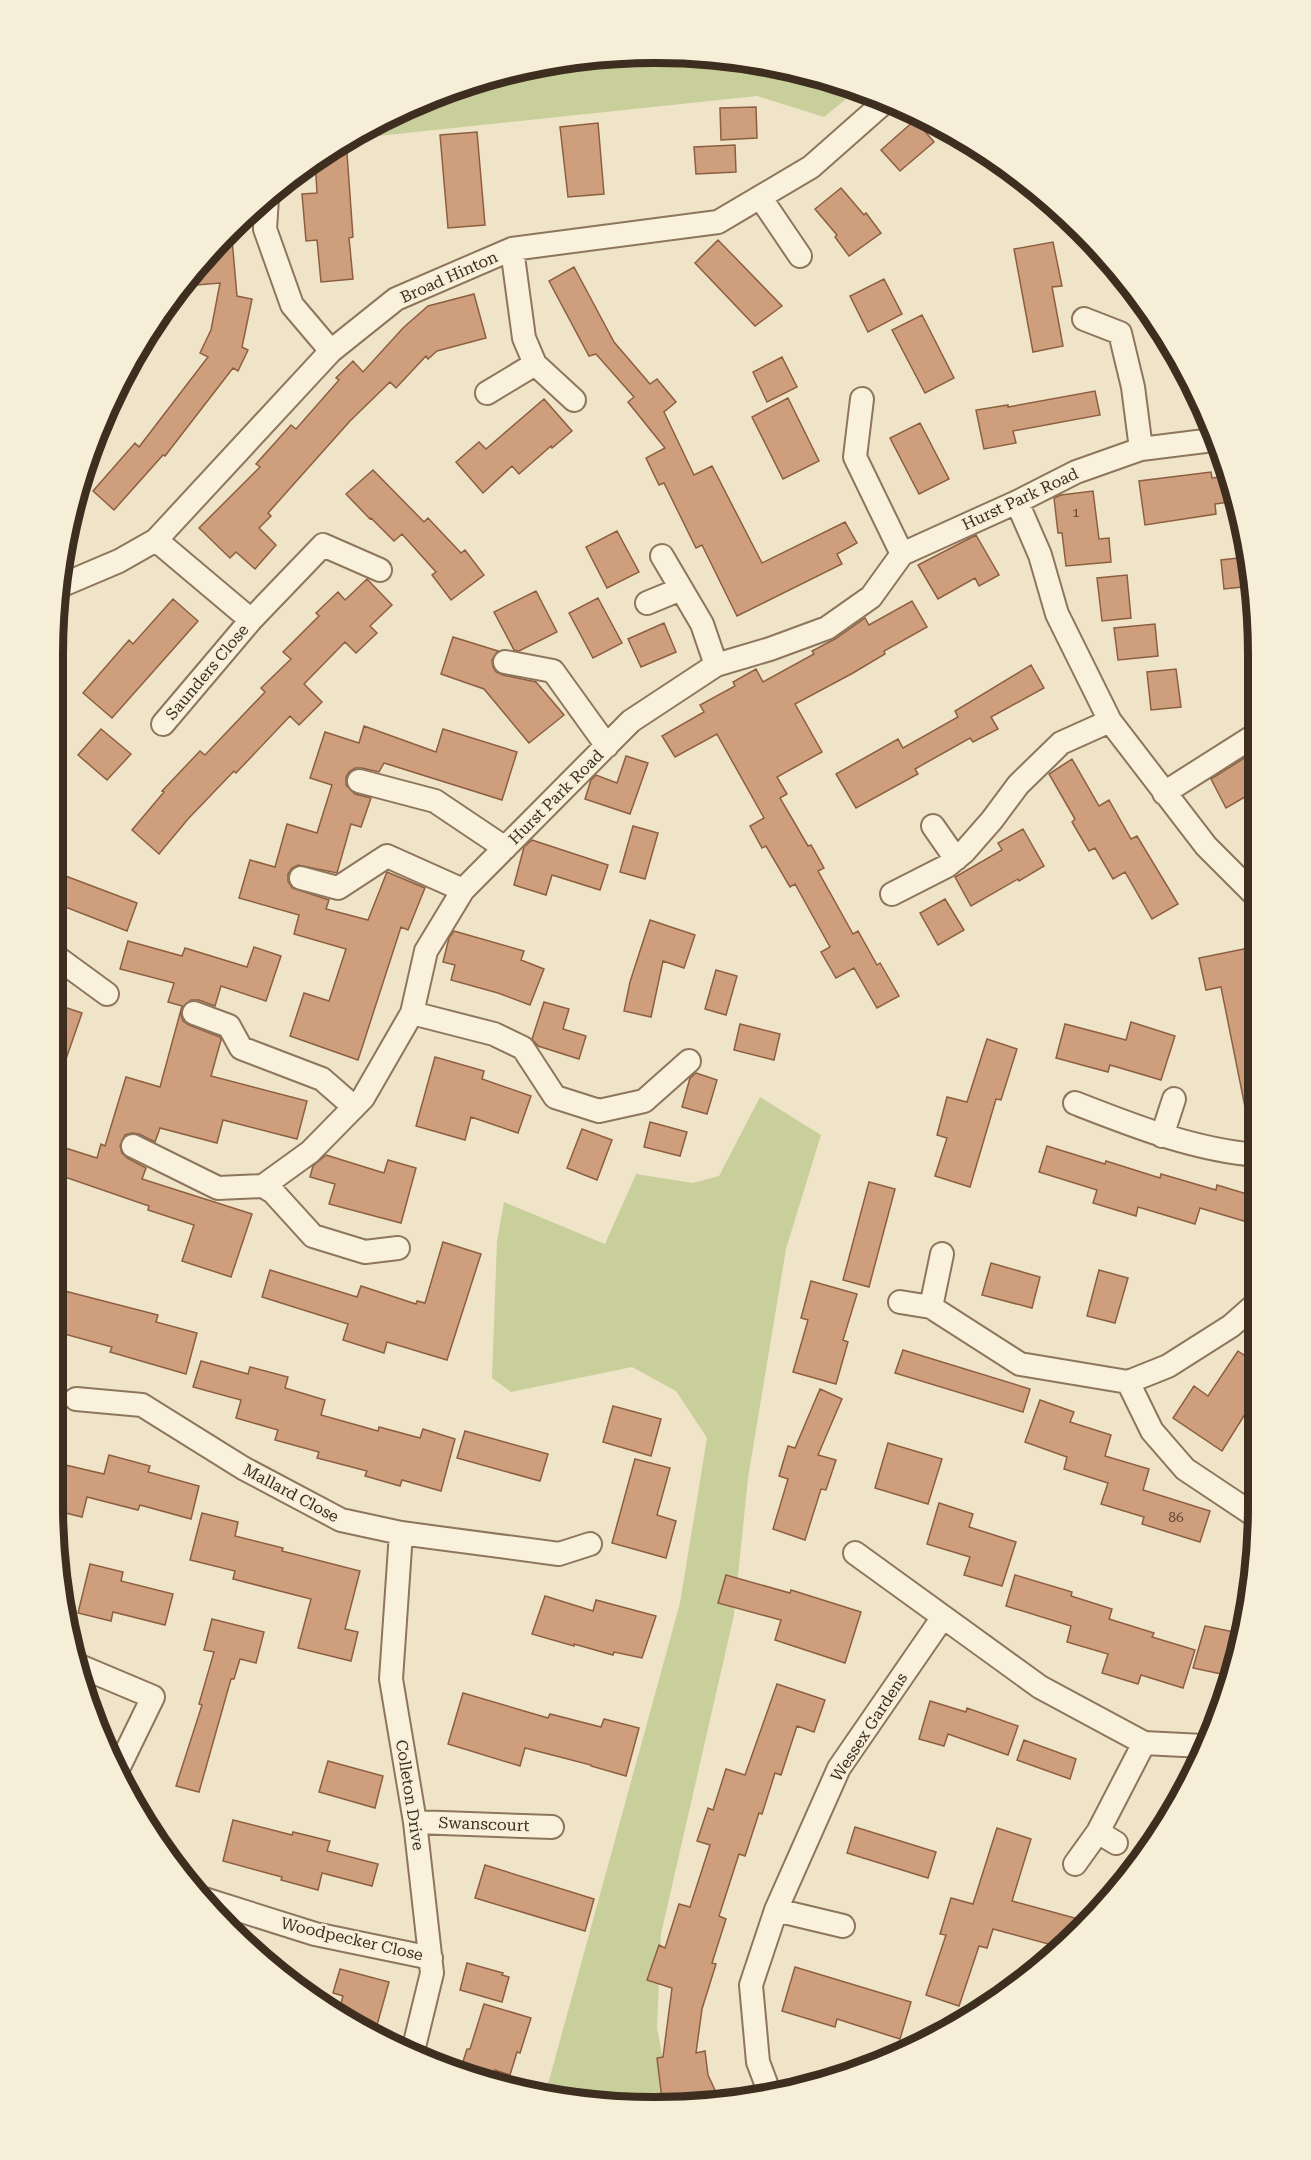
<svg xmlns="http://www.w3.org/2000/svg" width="1311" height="2160" font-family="'Roboto Serif',serif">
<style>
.green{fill:#c9cf9b}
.building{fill:#cf9f7d;stroke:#8d5f41;stroke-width:1.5}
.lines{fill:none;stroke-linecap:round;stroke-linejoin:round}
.street-casing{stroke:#8d765c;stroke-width:26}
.street{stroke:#faf1dc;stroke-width:22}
.labels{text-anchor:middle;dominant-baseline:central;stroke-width:5;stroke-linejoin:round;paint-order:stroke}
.number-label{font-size:14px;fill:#624a37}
.street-label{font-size:16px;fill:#3d2e20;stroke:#f7eed8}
.rim{fill:none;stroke:#3d2e20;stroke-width:8}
</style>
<rect width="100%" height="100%" fill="#f0e4c8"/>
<path class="green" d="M 656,53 L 773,64 L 857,90 L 824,117 L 757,96 L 350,139 L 425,98 L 538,64 Z
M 760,1097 L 821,1135 L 786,1249 L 748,1478 L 734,1615 L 661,1934 L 657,2028 L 672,2106 C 630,2109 586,2104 545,2095 L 680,1603 L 707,1438 L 676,1391 L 632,1367 L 511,1392 L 492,1378 L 497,1241 L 504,1202 L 605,1244 L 636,1174 L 693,1183 L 719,1176 Z"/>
<path class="building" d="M 756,107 L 757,138 L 721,140 L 720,108 Z
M 915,120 L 934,142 L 900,171 L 881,150 Z
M 598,123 L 604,194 L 568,197 L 560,127 Z
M 477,132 L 485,225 L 448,228 L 440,135 Z
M 346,140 L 353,237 L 349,238 L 353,279 L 321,282 L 317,240 L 306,241 L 302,194 L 317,193 L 315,159 Z
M 735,145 L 736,172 L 696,174 L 694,147 Z
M 841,188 L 864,215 L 866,213 L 881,233 L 849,256 L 835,237 L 837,235 L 815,209 Z
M 231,228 L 237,296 L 252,299 L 242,347 L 248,350 L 238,371 L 233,368 L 165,456 L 163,455 L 114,510 L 93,491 L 135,443 L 139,447 L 208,357 L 200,353 L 211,330 L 220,283 L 197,285 L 196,270 Z
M 718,240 L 782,306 L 755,326 L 695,263 Z
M 1053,242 L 1062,286 L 1052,287 L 1063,346 L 1033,352 L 1014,249 Z
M 574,267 L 614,342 L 650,384 L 657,379 L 676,402 L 664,412 L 694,475 L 712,466 L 762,563 L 845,522 L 857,543 L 837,554 L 842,564 L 737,616 L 702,545 L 696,548 L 664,483 L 659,485 L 646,458 L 665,448 L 628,402 L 634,397 L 596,354 L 589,356 L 549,281 Z
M 884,279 L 902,314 L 868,332 L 850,296 Z
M 474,294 L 486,338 L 437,351 L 428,359 L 426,356 L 396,388 L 390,382 L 350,421 L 268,513 L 271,516 L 259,528 L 276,545 L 255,569 L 236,552 L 230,558 L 199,528 L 260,467 L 256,464 L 291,425 L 296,429 L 339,380 L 336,378 L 353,361 L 363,372 L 403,328 L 428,306 Z
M 922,315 L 954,378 L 925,393 L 892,330 Z
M 782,357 L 797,387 L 767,402 L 753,372 Z
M 1095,391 L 1100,415 L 1013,431 L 1016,443 L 984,449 L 976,410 L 1008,405 L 1008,407 Z
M 788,398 L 819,461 L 783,479 L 752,417 Z
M 544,399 L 572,431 L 552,448 L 551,446 L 519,474 L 512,466 L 483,493 L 456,462 L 479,442 L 486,449 Z
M 920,423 L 949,479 L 919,494 L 890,438 Z
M 373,470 L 424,522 L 428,518 L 461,553 L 465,550 L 484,575 L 451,600 L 432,575 L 436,572 L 402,534 L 394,541 L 371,518 L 370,519 L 346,494 Z
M 1211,472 L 1212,478 L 1228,476 L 1238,501 L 1215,504 L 1216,514 L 1145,525 L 1139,481 Z
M 1093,491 L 1099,539 L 1109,538 L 1111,562 L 1066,566 L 1062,533 L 1058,533 L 1054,498 L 1061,495 Z
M 617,531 L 639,572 L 607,588 L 586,547 Z
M 976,535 L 999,575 L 979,586 L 975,578 L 938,599 L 918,565 Z
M 1247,557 L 1252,586 L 1224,589 L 1221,560 Z
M 1127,575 L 1131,618 L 1102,621 L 1097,578 Z
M 367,579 L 392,605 L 370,626 L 377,633 L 356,653 L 345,642 L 304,684 L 322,702 L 299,725 L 290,716 L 236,773 L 234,771 L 188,819 L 159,854 L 132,830 L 164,792 L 162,791 L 200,751 L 205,755 L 265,692 L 261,688 L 291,659 L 283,652 L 319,616 L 316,613 L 338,592 L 345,600 Z
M 536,591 L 557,632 L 519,651 L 514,650 L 494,612 Z
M 598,598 L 622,643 L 593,658 L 569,613 Z
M 173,599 L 198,621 L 112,718 L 83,693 L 129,640 L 133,644 Z
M 912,601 L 927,627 L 884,651 L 885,654 L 853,673 L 795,704 L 822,752 L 777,777 L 787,794 L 780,798 L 808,846 L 811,845 L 824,868 L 818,871 L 853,934 L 858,931 L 877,965 L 880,963 L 899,996 L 877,1008 L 854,968 L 836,978 L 821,952 L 830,947 L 795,884 L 790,887 L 766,846 L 762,848 L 750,826 L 764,818 L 718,736 L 717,734 L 675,757 L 662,736 L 704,712 L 700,705 L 735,686 L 733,682 L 756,669 L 763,682 L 814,654 L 812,651 L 835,639 L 865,618 L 869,625 Z
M 664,623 L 676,652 L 641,667 L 628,639 Z
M 1155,624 L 1158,656 L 1118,660 L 1114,628 Z
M 453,637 L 498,651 L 492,660 L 493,667 L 496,672 L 503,675 L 536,682 L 564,715 L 529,743 L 484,689 L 441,674 Z
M 1031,665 L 1044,688 L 991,717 L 998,729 L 973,742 L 970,738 L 915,769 L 918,774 L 856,808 L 836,774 L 898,739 L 903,748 L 958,717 L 955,711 Z
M 1176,669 L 1181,707 L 1151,710 L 1147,672 Z
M 364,726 L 436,752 L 443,729 L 517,752 L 502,800 L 384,763 L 379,772 L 362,768 L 355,768 L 349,772 L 346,777 L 346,785 L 355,794 L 371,798 L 361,827 L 351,824 L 337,873 L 298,865 L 292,868 L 288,874 L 288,881 L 292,888 L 329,900 L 326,909 L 368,920 L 387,872 L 425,888 L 408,930 L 401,927 L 358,1060 L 290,1036 L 304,993 L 329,1001 L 346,949 L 294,934 L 299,915 L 239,898 L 250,860 L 275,867 L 287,824 L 317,833 L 332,785 L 310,778 L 325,732 L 359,743 Z
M 101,729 L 131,754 L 107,780 L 78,755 Z
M 1257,750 L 1257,790 L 1226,808 L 1211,779 Z
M 626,756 L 648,763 L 630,814 L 585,799 L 591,780 L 596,775 L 617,783 Z
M 1072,759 L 1099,806 L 1109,800 L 1131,839 L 1137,836 L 1178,904 L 1152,919 L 1125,872 L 1113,879 L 1095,848 L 1089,851 L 1072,822 L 1075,819 L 1049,774 Z
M 633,826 L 658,833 L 645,879 L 620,872 Z
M 1023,829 L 1044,866 L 1019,881 L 1018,879 L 971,906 L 955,877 L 1002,850 L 998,843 Z
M 532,840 L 608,865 L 600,890 L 552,875 L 546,895 L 514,885 L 524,847 Z
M 55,872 L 137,903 L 127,931 L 55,903 Z
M 945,899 L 964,930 L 938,945 L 920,913 Z
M 650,920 L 695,935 L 684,968 L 663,961 L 651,1017 L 624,1011 L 630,982 Z
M 454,931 L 524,951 L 521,960 L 544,969 L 530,1005 L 498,993 L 451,980 L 455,965 L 443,962 L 449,938 Z
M 128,941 L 182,956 L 185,948 L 247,967 L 254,947 L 281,956 L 266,1001 L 221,986 L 215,1006 L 199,1000 L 191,1000 L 182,1008 L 181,1015 L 183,1021 L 189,1025 L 220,1037 L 221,1040 L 211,1076 L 307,1101 L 297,1139 L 223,1120 L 217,1143 L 160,1128 L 155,1142 L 139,1134 L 132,1133 L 125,1135 L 120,1146 L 122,1153 L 127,1158 L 146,1168 L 142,1179 L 252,1214 L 231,1277 L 182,1261 L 194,1225 L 148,1210 L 149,1206 L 56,1174 L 56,1145 L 97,1158 L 101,1144 L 105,1146 L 126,1077 L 160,1087 L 182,1006 L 168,1002 L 174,983 L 120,969 Z
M 1254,947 L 1257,964 L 1257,1111 L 1246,1112 L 1221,987 L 1206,990 L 1199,958 Z
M 716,970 L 737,976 L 726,1015 L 705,1009 Z
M 544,1002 L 569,1009 L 563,1029 L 586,1036 L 579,1059 L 538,1046 L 532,1039 Z
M 55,1004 L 82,1013 L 59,1079 L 56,1078 Z
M 1131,1022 L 1175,1036 L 1161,1080 L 1110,1065 L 1108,1072 L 1056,1058 L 1065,1024 L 1126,1040 Z
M 740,1024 L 780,1034 L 774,1060 L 734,1050 Z
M 987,1039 L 1017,1049 L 1001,1100 L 996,1099 L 970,1187 L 935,1176 L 947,1138 L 937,1135 L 947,1097 L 967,1102 Z
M 435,1057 L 484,1071 L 482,1079 L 531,1096 L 518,1133 L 471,1117 L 465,1140 L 416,1126 Z
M 696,1073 L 717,1080 L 707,1114 L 682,1107 L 690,1078 Z
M 650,1122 L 687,1132 L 680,1156 L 644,1147 Z
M 582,1129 L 612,1140 L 597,1180 L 567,1168 Z
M 1047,1146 L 1105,1164 L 1106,1161 L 1160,1178 L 1161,1174 L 1216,1190 L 1217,1185 L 1257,1197 L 1257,1225 L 1200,1208 L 1195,1224 L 1138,1207 L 1136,1216 L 1093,1203 L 1097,1190 L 1039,1172 Z
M 326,1155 L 384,1173 L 388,1160 L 416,1168 L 401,1223 L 329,1204 L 335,1184 L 310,1177 L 313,1166 Z
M 869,1182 L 895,1189 L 869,1287 L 843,1280 Z
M 443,1242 L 481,1254 L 447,1360 L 387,1342 L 384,1353 L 343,1340 L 348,1324 L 262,1297 L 270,1270 L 357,1297 L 361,1286 L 416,1304 L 417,1301 L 425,1303 Z
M 991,1263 L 1040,1277 L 1032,1308 L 982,1295 Z
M 1099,1270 L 1128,1278 L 1115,1323 L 1087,1316 Z
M 811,1281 L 857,1294 L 843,1340 L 848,1342 L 836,1384 L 793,1372 L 808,1320 L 801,1318 Z
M 57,1289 L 158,1315 L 156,1322 L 197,1333 L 186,1374 L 110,1352 L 112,1347 L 57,1332 Z
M 903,1350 L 1030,1389 L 1023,1412 L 895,1373 Z
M 1238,1351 L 1257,1364 L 1257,1395 L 1222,1451 L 1173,1418 L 1194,1386 L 1208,1396 Z
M 201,1361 L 248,1374 L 250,1367 L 288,1377 L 285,1388 L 325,1400 L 321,1415 L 378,1431 L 379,1427 L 420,1438 L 423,1429 L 455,1439 L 441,1491 L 402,1480 L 400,1486 L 365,1476 L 367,1471 L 317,1458 L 319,1452 L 275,1440 L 278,1430 L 236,1418 L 241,1400 L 193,1387 Z
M 820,1389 L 842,1399 L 818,1455 L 836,1460 L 826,1490 L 821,1489 L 805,1540 L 773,1529 L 788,1479 L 779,1476 L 788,1446 L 795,1448 Z
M 1040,1400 L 1074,1412 L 1070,1422 L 1111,1435 L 1105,1456 L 1149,1469 L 1143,1490 L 1210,1511 L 1200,1542 L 1142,1524 L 1144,1517 L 1101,1504 L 1108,1483 L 1064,1469 L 1067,1457 L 1025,1442 Z
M 613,1406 L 661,1419 L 651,1456 L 603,1442 Z
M 465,1431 L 548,1454 L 540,1481 L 457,1458 Z
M 888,1443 L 942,1459 L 928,1504 L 875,1488 Z
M 109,1455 L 150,1466 L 148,1472 L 199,1486 L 191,1519 L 140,1505 L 138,1510 L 87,1497 L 82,1517 L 57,1511 L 57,1463 L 104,1474 Z
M 635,1459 L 670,1468 L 657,1515 L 676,1521 L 666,1558 L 612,1543 Z
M 939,1503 L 973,1514 L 969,1527 L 1016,1542 L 1002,1586 L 964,1575 L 970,1557 L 927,1544 Z
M 202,1513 L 238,1522 L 235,1536 L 283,1548 L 282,1551 L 360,1571 L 345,1629 L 358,1632 L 351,1661 L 298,1648 L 311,1599 L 233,1579 L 235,1571 L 190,1560 Z
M 90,1564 L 123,1572 L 121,1581 L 173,1594 L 165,1625 L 113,1612 L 111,1621 L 78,1613 Z
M 726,1575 L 790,1593 L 791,1590 L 861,1612 L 845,1663 L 775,1640 L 781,1620 L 718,1603 Z
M 1015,1575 L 1072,1592 L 1071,1596 L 1112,1609 L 1109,1619 L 1154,1633 L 1152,1637 L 1195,1650 L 1183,1688 L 1141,1675 L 1138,1684 L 1102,1673 L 1108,1654 L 1067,1642 L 1071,1626 L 1006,1606 Z
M 545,1596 L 593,1611 L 596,1600 L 656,1616 L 642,1658 L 614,1652 L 613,1655 L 574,1644 L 574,1646 L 532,1634 Z
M 212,1619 L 264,1632 L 256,1663 L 240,1659 L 234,1679 L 231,1679 L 199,1792 L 176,1786 L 202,1705 L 199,1704 L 214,1652 L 204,1650 Z
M 1205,1626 L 1239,1633 L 1231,1676 L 1193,1668 Z
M 777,1684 L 825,1700 L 814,1732 L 797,1726 L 781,1775 L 775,1773 L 762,1814 L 759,1813 L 745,1856 L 739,1854 L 719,1916 L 726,1919 L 712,1963 L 716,1964 L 702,2009 L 696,2053 L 705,2051 L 708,2075 L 721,2103 L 663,2107 L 657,2058 L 663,2057 L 672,1988 L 647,1980 L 659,1945 L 665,1948 L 679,1904 L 690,1907 L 710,1845 L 697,1841 L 708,1808 L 713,1810 L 726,1769 L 745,1775 Z
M 463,1693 L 548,1718 L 550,1714 L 601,1727 L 604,1719 L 639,1728 L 626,1776 L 591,1766 L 591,1765 L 525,1748 L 520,1766 L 448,1744 Z
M 930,1701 L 966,1712 L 967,1708 L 1018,1726 L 1008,1755 L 948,1734 L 944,1746 L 919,1739 Z
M 1024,1740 L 1076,1759 L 1070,1779 L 1017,1760 Z
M 328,1761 L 383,1776 L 375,1808 L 319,1792 Z
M 233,1820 L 292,1835 L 293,1832 L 330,1841 L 327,1851 L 378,1864 L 372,1886 L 322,1873 L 318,1890 L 281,1880 L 282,1877 L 223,1861 Z
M 855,1827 L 936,1852 L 928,1878 L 847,1853 Z
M 997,1828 L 1031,1839 L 1012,1901 L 1089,1922 L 1063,1948 L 993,1929 L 987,1948 L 979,1946 L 959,2006 L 926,1995 L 946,1935 L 940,1934 L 951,1898 L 973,1904 Z
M 485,1865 L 594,1899 L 585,1931 L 475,1898 Z
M 467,1963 L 503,1973 L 502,1975 L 509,1977 L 502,2002 L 460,1990 Z
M 795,1967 L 911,2002 L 900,2039 L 837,2019 L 835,2027 L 782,2011 Z
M 340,1969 L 389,1982 L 374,2036 L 338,2014 L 343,1996 L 333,1993 Z
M 484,2004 L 531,2018 L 520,2053 L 517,2052 L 510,2075 L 495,2070 L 492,2083 L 459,2074 L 467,2049 L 470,2049 Z"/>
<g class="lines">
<g class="street-casing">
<path id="street" d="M 760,197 L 800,256
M 267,198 L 265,229 L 292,305 L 331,351
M 512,249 L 524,338 L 535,364 L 574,400
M 1084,319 L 1120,333 L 1133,387 L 1141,449
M 487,393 L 535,364
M 862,399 L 855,457 L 902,554
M 1017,502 L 1040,555 L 1057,614 L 1110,721 L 1206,846 L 1257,897
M 156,540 L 251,620
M 662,556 L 702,624 L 716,665
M 60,586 L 119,561 L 156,540 L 331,351 L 396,299 L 512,249 L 718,222 L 811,167 L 888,99
M 647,603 L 681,589
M 505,662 L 553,671 L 607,746
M 163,724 L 251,620 L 323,545 L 380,570
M 359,781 L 435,801 L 505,848
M 1164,793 L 1257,734
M 933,826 L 956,859
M 301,878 L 338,888 L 387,856 L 463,890
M 892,894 L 947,866 L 964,852 L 992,820 L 1018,785 L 1061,743 L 1110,721
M 55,956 L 107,994
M 194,1013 L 229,1026 L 241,1048 L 322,1079 L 354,1107
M 412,1013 L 494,1034 L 523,1048 L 555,1097 L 599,1111 L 644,1101 L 689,1061
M 1075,1103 C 1134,1126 1194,1150 1257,1155
M 1162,1136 L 1174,1099
M 133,1146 L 218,1188 L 263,1186 L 310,1152 L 363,1098 L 412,1013 L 426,951 L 463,890 L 631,721 L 716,665 L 770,649 L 827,628 L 871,597 L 902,554 L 1017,502 L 1076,472 L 1141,449 L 1213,440
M 263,1186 L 273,1192 L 313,1236 L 365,1252 L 398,1248
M 900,1302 L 931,1307 L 1020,1364 L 1128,1382 L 1168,1366 L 1231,1326 L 1257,1303
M 931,1307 L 942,1254
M 1128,1382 L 1152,1431 L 1185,1469 L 1257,1517
M 76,1399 L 142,1405 L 243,1468 L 341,1520 L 401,1533 L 559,1554 L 590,1544
M 401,1533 L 391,1679 L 415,1822 L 432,1973 L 412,2055
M 855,1553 L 1040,1687 L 1144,1743
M 77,1665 L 153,1697 L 116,1773
M 415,1822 L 552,1827
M 1098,1832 L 1116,1843
M 1075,1864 L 1098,1832 L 1144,1743 L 1203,1746
M 204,1899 L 315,1934 L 431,1958
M 776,1910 L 843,1926
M 770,2094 L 758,2062 L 751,1985 L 776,1910 L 839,1768 L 943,1617"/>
</g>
<use href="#street" class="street"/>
</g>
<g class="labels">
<g class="number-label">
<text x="1076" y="512">1</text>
<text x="1176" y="1517">86</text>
</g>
<g class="street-label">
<text transform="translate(449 277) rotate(-24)">Broad Hinton</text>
<text transform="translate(1020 499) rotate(-25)">Hurst Park Road</text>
<text transform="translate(207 672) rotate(-50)">Saunders Close</text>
<text transform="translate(556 797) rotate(-45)">Hurst Park Road</text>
<text transform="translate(291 1493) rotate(28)">Mallard Close</text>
<text transform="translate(869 1727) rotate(-57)">Wessex Gardens</text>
<text transform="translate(410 1795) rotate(81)">Colleton Drive</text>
<text transform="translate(484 1824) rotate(2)">Swanscourt</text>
<text transform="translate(352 1939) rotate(13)">Woodpecker Close</text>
</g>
</g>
<path d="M0 0H1311V2160H0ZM655 63H656A592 592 0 0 1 1248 655V1505A592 592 0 0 1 656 2097H655A592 592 0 0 1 63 1505V655A592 592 0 0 1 655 63Z" fill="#f7eed8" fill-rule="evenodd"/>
<path class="rim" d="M655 63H656A592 592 0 0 1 1248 655V1505A592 592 0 0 1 656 2097H655A592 592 0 0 1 63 1505V655A592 592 0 0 1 655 63Z"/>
</svg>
